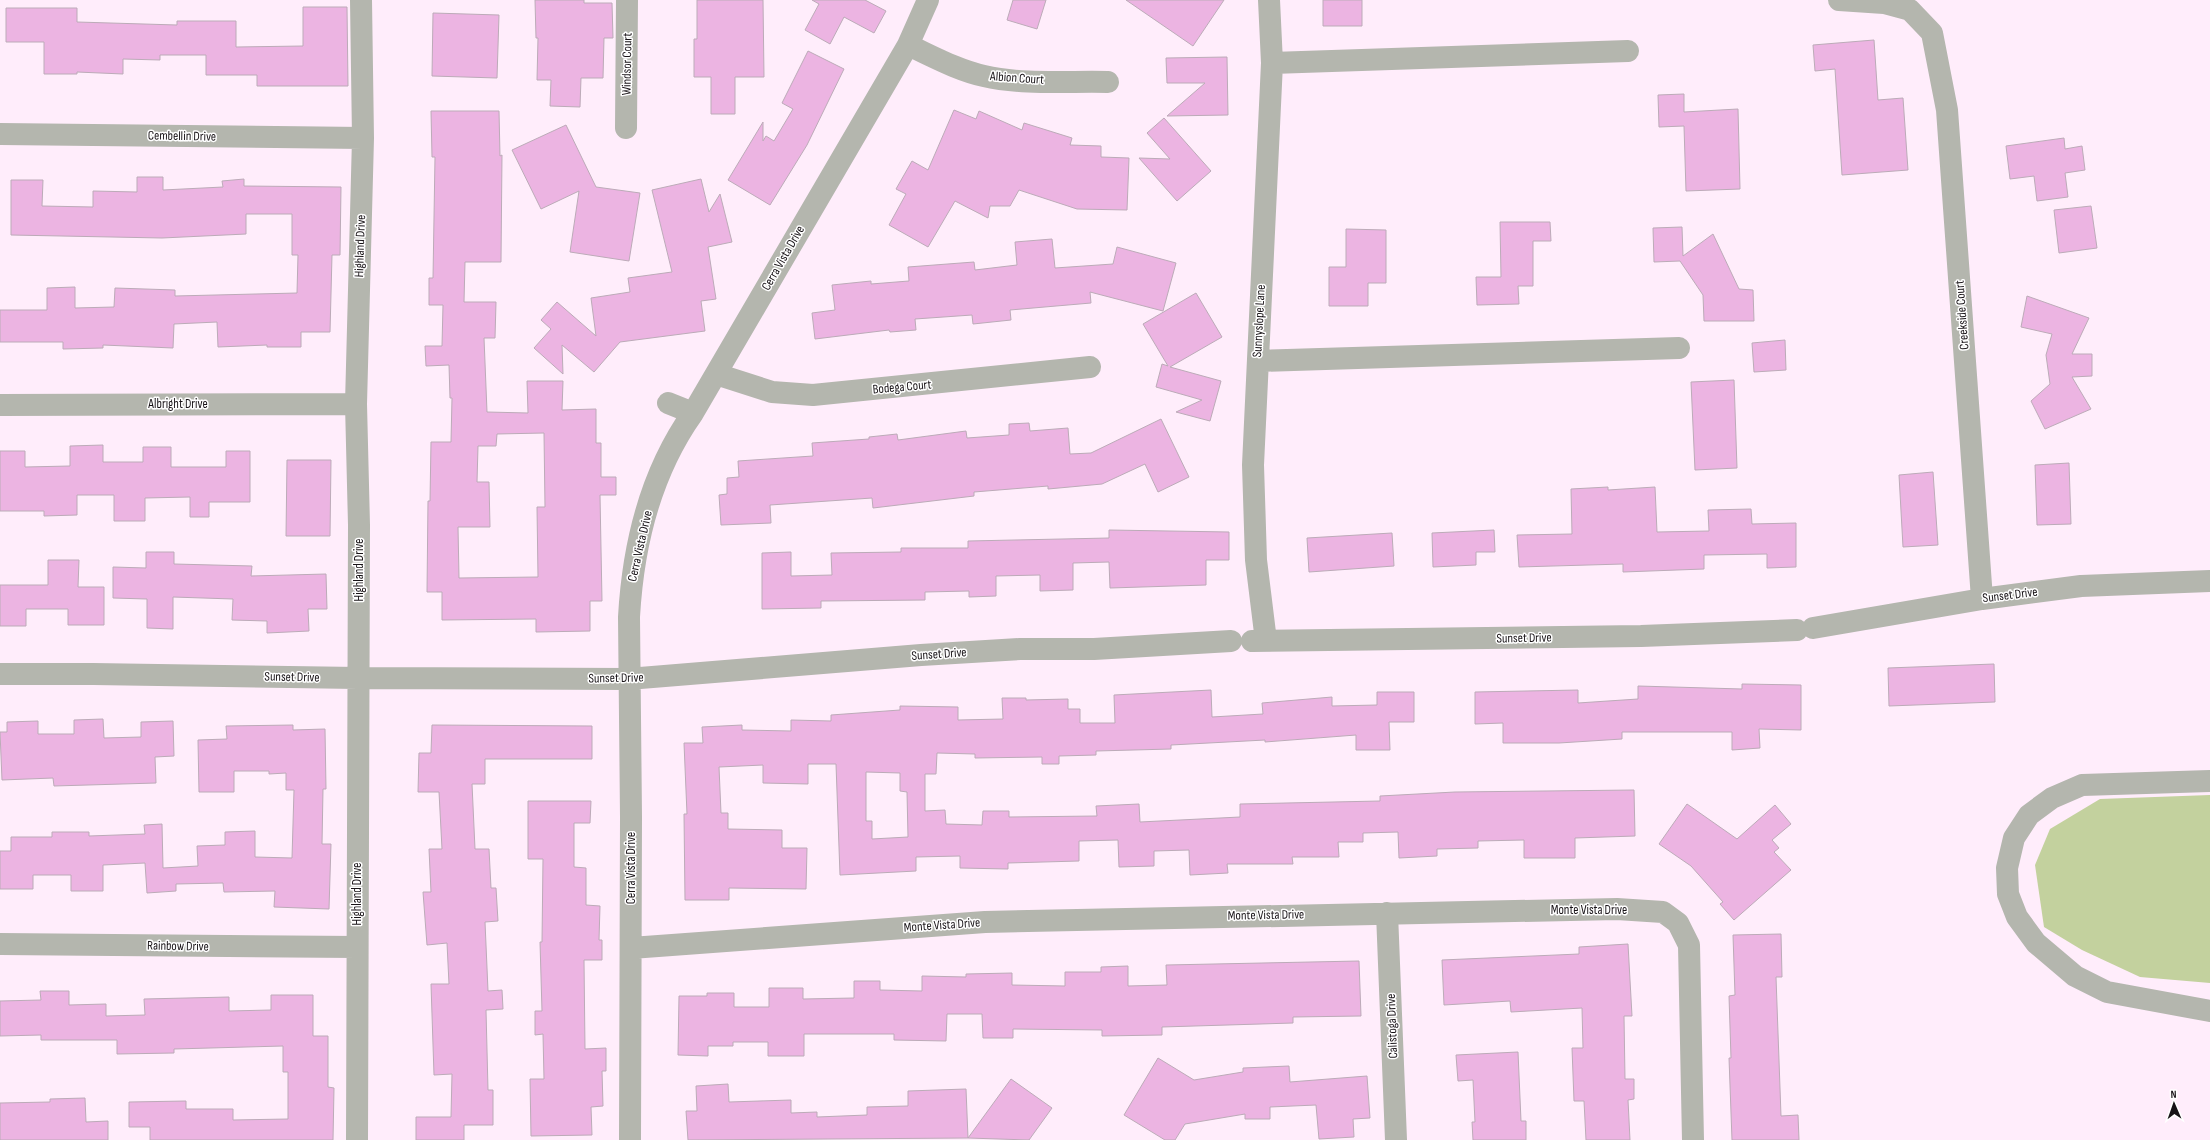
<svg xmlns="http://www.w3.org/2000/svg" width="2210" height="1140" font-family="'Sofia Sans Condensed',sans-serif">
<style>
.green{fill:#c3d19e}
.building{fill:#ecb4e2;stroke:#bcabb8;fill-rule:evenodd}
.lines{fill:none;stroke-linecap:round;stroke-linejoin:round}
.minor{stroke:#b4b6ae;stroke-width:22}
.labels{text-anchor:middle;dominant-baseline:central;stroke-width:3;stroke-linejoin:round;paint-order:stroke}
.street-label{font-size:13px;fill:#171216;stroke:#fff}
</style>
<rect width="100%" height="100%" fill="#ffedfb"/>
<path class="green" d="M 2210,795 L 2210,983 L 2140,977 L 2082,950 L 2044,927 L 2035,865 L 2050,829 L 2100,799 Z"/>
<path class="building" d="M 535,0 L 584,0 L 584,3 L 612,3 L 613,38 L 604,38 L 603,78 L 581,78 L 580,107 L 550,106 L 551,80 L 537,80 L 538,38 L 536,38 Z
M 697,0 L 763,0 L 764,77 L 735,77 L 735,114 L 711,114 L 711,77 L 694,77 L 694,39 L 697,39 Z
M 812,0 L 865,0 L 886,11 L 874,33 L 844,17 L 830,44 L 805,30 L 819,4 Z
M 1013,0 L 1046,0 L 1037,29 L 1007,20 Z
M 1126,0 L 1224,0 L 1193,46 Z
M 1323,0 L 1362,0 L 1362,26 L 1323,26 Z
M 303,7 L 347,7 L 348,86 L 257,86 L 257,75 L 206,75 L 206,55 L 160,55 L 160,60 L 123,59 L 123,74 L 77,72 L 77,74 L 44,74 L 44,42 L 6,42 L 6,8 L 77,8 L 77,22 L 177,25 L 177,21 L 236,21 L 236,47 L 303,46 Z
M 433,13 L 499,15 L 497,78 L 432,76 Z
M 1874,40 L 1878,100 L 1903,98 L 1908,170 L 1842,175 L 1835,69 L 1815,71 L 1813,45 Z
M 808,51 L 844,69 L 807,145 L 770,205 L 728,180 L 763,122 L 763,141 L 766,136 L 774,141 L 793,109 L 782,103 Z
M 1227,57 L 1228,115 L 1167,116 L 1205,83 L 1167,83 L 1166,58 Z
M 1684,94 L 1684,112 L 1738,109 L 1740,189 L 1686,191 L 1684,126 L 1659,127 L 1658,95 Z
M 954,110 L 976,119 L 979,111 L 1022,130 L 1024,123 L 1072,138 L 1070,145 L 1101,146 L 1101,157 L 1129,158 L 1127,210 L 1077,209 L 1019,190 L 1010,206 L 990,206 L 988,218 L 955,201 L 928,247 L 889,225 L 906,194 L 896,189 L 912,161 L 928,170 Z
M 431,111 L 499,111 L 500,156 L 502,155 L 501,262 L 465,262 L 464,302 L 496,302 L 495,338 L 484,338 L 487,412 L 528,413 L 527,381 L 563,381 L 562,410 L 596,409 L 596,443 L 601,443 L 601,477 L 616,477 L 616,495 L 600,495 L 602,601 L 590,601 L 590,631 L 536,632 L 536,619 L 442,620 L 442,592 L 427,592 L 428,501 L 430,501 L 431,442 L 451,442 L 452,398 L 450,398 L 449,365 L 426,366 L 425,346 L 442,346 L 443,305 L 429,305 L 429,278 L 433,278 L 435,157 L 432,157 ZM 544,433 L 545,507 L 537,507 L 538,577 L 459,578 L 458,527 L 490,527 L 489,482 L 477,482 L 478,446 L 496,446 L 497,434 Z
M 1164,118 L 1211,171 L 1177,201 L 1139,158 L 1170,159 L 1147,133 Z
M 566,125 L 596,187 L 640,193 L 629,261 L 570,252 L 579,191 L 541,209 L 512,150 Z
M 2064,138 L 2065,149 L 2082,146 L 2085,170 L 2065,173 L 2068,197 L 2037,201 L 2034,176 L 2010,179 L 2006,146 Z
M 137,177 L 163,177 L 163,190 L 223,187 L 222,181 L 244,179 L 244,186 L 341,187 L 340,255 L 332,255 L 330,332 L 301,332 L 301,347 L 267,347 L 267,345 L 218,347 L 217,322 L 174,324 L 173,348 L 103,345 L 103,348 L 63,349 L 63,342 L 0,342 L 0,310 L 47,310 L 47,288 L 75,287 L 75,308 L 114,307 L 115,288 L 175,290 L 175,296 L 297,293 L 298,255 L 292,255 L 292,214 L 246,214 L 246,234 L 162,238 L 11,235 L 11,180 L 43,180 L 42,206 L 93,207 L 93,191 L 137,192 Z
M 701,179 L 709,212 L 720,194 L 732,242 L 708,247 L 716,299 L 701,301 L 705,331 L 620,342 L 594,372 L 562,345 L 563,374 L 534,348 L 551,329 L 541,320 L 557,302 L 596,336 L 591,298 L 630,292 L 628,278 L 672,272 L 652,190 Z
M 2091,206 L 2097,248 L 2059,253 L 2054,210 Z
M 1500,222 L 1550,222 L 1551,241 L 1533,241 L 1533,286 L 1518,286 L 1519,304 L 1477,305 L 1476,277 L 1501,277 Z
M 1682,227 L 1683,256 L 1713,234 L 1739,289 L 1753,290 L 1754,321 L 1704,321 L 1703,295 L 1680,261 L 1654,262 L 1653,228 Z
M 1346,229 L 1386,230 L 1386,283 L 1368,283 L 1368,306 L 1329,306 L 1329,267 L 1346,267 Z
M 1052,239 L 1055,268 L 1113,264 L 1117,247 L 1176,263 L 1163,311 L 1090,292 L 1091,303 L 1010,310 L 1011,320 L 973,324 L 972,315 L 915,319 L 916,330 L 890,332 L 889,330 L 815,339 L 812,313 L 835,310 L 832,285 L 871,281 L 871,284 L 909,281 L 908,267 L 974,262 L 975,270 L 1017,265 L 1015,242 Z
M 1196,293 L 1222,337 L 1170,367 L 1221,381 L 1210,421 L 1176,412 L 1202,400 L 1156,387 L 1162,364 L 1168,366 L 1143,324 Z
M 2027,296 L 2089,318 L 2072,354 L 2092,354 L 2092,376 L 2072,377 L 2091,409 L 2045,429 L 2031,401 L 2050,384 L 2046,355 L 2052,334 L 2021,327 Z
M 1785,340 L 1786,370 L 1754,372 L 1752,343 Z
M 1734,380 L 1737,468 L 1695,470 L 1691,382 Z
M 1161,419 L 1189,477 L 1158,492 L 1145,464 L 1102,484 L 1048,489 L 1048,486 L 974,492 L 974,496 L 873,508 L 872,498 L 770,505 L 771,523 L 721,525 L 719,495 L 727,494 L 727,478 L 739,477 L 738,461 L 813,456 L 812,443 L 869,439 L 869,437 L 897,434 L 898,440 L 966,431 L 967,438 L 1009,435 L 1009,424 L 1029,423 L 1030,431 L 1068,428 L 1070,454 L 1091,453 Z
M 103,445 L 103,462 L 143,462 L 143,447 L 171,447 L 171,467 L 226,467 L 226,451 L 250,451 L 250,502 L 209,502 L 209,517 L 190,517 L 190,497 L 145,498 L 145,521 L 114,521 L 114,495 L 77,495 L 77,515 L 44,516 L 44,511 L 0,511 L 0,451 L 25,451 L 25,467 L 70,466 L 70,446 Z
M 287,460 L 331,460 L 330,536 L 286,536 Z
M 2069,463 L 2071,524 L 2037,525 L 2035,465 Z
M 1933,472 L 1938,545 L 1903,547 L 1899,475 Z
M 1608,487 L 1608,490 L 1655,487 L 1657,532 L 1709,531 L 1708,510 L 1751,509 L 1752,524 L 1796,523 L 1796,567 L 1767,568 L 1767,554 L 1704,555 L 1704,569 L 1623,572 L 1623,564 L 1519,567 L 1517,535 L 1572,534 L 1571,489 Z
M 1109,530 L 1229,532 L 1229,560 L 1206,560 L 1206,585 L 1110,588 L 1109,562 L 1073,563 L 1073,590 L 1040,591 L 1040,575 L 996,576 L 996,596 L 969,597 L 969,591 L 925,592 L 925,600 L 821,601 L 821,608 L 762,609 L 762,553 L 791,552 L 791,576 L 832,575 L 831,553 L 901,552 L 901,548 L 968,548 L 968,541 L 1109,538 Z
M 1494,530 L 1495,552 L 1476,552 L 1476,565 L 1433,567 L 1432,533 Z
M 1392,533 L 1394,566 L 1309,572 L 1307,538 Z
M 146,552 L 174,552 L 174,564 L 252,566 L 251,576 L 326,574 L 327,609 L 308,609 L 309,631 L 267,633 L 267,621 L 232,620 L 233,599 L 173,597 L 173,629 L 147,628 L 147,599 L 113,598 L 113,567 L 146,568 Z
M 48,560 L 79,560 L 78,587 L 104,587 L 104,625 L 68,625 L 68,609 L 26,609 L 26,626 L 0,626 L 0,585 L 48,585 Z
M 1994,664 L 1995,702 L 1889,706 L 1888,668 Z
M 1742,684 L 1801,685 L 1801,730 L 1759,729 L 1760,748 L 1732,750 L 1732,732 L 1622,732 L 1622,739 L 1559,743 L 1503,743 L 1503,723 L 1475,724 L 1475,692 L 1578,690 L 1578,703 L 1638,699 L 1638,686 L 1742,689 Z
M 1211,690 L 1212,717 L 1263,714 L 1262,703 L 1332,697 L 1332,706 L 1377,705 L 1377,692 L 1414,692 L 1414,722 L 1389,722 L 1390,750 L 1356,750 L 1356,735 L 1265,742 L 1265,740 L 1171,745 L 1171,749 L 1096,751 L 1096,755 L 1059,756 L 1059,764 L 1042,764 L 1042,757 L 975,758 L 975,754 L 937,753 L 936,774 L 925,774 L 925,811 L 945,810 L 946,824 L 982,825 L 983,811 L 1009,811 L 1009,817 L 1097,816 L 1096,806 L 1139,804 L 1140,822 L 1240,817 L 1240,804 L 1380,801 L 1380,796 L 1455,792 L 1634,790 L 1635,836 L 1575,838 L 1575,858 L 1524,858 L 1524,840 L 1478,841 L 1478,848 L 1437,849 L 1437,856 L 1399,858 L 1398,832 L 1363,833 L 1363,842 L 1338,842 L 1339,857 L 1292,857 L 1293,864 L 1227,864 L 1228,873 L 1190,875 L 1189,850 L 1154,851 L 1154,866 L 1119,867 L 1118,840 L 1079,841 L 1079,861 L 1008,863 L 1008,869 L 960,868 L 960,856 L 916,857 L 916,871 L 840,875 L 836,764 L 808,764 L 808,784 L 763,783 L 763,765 L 719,767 L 721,813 L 728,813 L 728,829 L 782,830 L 782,848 L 807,848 L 806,889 L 729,888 L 729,900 L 685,900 L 684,814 L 687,814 L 684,743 L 703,743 L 702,727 L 742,725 L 742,730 L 791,731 L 791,720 L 831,721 L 831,715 L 900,710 L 900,706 L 958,707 L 958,720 L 1003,719 L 1002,698 L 1026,698 L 1026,700 L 1068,699 L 1068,709 L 1080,709 L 1080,723 L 1115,723 L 1114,695 ZM 866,772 L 900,773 L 900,791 L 907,792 L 908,837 L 872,839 L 872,821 L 866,821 Z
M 103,719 L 104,738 L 141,737 L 141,722 L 173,721 L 174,756 L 155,757 L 156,783 L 54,786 L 53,778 L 2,780 L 0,732 L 7,732 L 7,722 L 38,721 L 38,734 L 74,734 L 74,720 Z
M 293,725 L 293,730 L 325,729 L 326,789 L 323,789 L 322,844 L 331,844 L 329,909 L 274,907 L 275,891 L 224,892 L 223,883 L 176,884 L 176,891 L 147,893 L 145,863 L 103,865 L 103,891 L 71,891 L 71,875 L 33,875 L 33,889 L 0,889 L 0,851 L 11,851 L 11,837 L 52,837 L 52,832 L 89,832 L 89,836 L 145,834 L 144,825 L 162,824 L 163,868 L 198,866 L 197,846 L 225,845 L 225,832 L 255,831 L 255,857 L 292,858 L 294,790 L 286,790 L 286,773 L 269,774 L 269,771 L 234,771 L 234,792 L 199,792 L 198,740 L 227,739 L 226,726 Z
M 432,725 L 592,726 L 592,759 L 485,759 L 485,784 L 472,784 L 475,849 L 489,849 L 491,888 L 496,888 L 498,921 L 485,922 L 488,991 L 502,990 L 503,1009 L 486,1010 L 488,1090 L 493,1090 L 493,1125 L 464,1125 L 464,1140 L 416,1140 L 416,1117 L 451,1117 L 452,1074 L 434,1075 L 431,984 L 449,984 L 447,943 L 427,945 L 423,892 L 431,892 L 429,849 L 442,849 L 439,792 L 418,792 L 419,753 L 431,753 Z
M 528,801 L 591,801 L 590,823 L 574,823 L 574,867 L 586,868 L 586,905 L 600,906 L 599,940 L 602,940 L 602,960 L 584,960 L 585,1049 L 606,1048 L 606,1071 L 602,1071 L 603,1106 L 591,1107 L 592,1135 L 531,1136 L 530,1079 L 544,1079 L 543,1034 L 535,1035 L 535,1011 L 542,1011 L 540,942 L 542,942 L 543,859 L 528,859 Z
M 1687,804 L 1737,839 L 1775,805 L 1791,824 L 1772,840 L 1779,848 L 1774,852 L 1791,870 L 1734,920 L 1720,904 L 1723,902 L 1691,866 L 1659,844 Z
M 1781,934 L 1782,977 L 1776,977 L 1781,1116 L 1798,1115 L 1799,1140 L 1732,1140 L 1729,1058 L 1731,1058 L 1729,996 L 1735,995 L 1733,935 Z
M 1628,944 L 1632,1016 L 1624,1016 L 1625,1079 L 1634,1079 L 1634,1099 L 1628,1100 L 1630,1140 L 1586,1140 L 1584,1101 L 1574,1101 L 1572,1048 L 1583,1048 L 1582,1008 L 1511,1012 L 1510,1001 L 1444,1005 L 1442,960 L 1579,954 L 1579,947 Z
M 1359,961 L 1361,1016 L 1293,1017 L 1293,1023 L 1162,1027 L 1162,1035 L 1102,1036 L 1102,1030 L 1013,1029 L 1013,1038 L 983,1038 L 982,1014 L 947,1014 L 946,1041 L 894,1040 L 894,1034 L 804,1034 L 804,1056 L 768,1056 L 768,1042 L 733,1042 L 733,1046 L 708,1046 L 708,1056 L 678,1055 L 679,996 L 707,996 L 707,993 L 734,993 L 734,1007 L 769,1007 L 769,988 L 803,988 L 803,999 L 854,998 L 854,981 L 880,981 L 880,990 L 922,991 L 922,976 L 966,977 L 966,974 L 1012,973 L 1012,985 L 1065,986 L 1065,972 L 1101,972 L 1101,967 L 1128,966 L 1128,986 L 1167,985 L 1166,965 Z
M 40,991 L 69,991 L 69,1005 L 106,1004 L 106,1016 L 145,1015 L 144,999 L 229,997 L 229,1011 L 271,1010 L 271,995 L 313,995 L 313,1036 L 328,1036 L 328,1087 L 334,1088 L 333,1140 L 150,1140 L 150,1127 L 129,1127 L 129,1102 L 186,1101 L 186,1109 L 233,1109 L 233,1120 L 288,1119 L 288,1072 L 283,1072 L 283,1046 L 174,1049 L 174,1053 L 117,1054 L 117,1040 L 41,1040 L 41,1035 L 0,1036 L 0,1001 L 41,1000 Z
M 1518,1052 L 1521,1121 L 1526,1121 L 1526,1140 L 1473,1140 L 1472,1122 L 1475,1122 L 1473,1080 L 1458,1081 L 1456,1055 Z
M 1158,1058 L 1194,1080 L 1243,1072 L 1243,1068 L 1289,1066 L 1290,1082 L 1367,1076 L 1370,1118 L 1353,1119 L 1354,1137 L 1319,1139 L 1316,1105 L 1270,1107 L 1270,1119 L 1245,1119 L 1245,1114 L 1185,1124 L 1175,1140 L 1165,1140 L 1124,1115 Z
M 1011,1079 L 1052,1108 L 1029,1140 L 968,1138 Z
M 728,1084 L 729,1102 L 791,1100 L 791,1113 L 817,1112 L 817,1117 L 867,1115 L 867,1107 L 908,1106 L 908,1091 L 966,1089 L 968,1138 L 688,1140 L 686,1111 L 697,1111 L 696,1086 Z
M 85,1098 L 86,1122 L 108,1121 L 108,1140 L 0,1140 L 0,1103 L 50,1102 L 50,1099 Z"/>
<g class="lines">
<path class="minor" d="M 1839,0 L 1884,3 L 1910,10 L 1932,33 L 1947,110 L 1982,599
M 908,45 C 932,56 957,70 984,76 C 1022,85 1069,81 1108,82
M 1272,63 L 1628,51
M 626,128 L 627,0
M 0,134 L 363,138
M 1258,361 L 1679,348
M 716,374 L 772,392 L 813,395 L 1090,367
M 668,403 L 693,413
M 0,405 L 356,404
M 1813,628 L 1982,599 L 2081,586 L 2210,581
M 1252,641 L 1641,636 L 1797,630
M 1266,641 L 1256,560 L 1253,465 L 1272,63 L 1269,0
M 0,674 L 93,674 L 358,678 L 628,679 L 921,655 L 1020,649 L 1094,649 L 1231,641
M 2210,781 L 2082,785 L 2052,798 L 2029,815 L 2014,838 L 2007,868 L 2008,894 L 2017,917 L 2036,943 L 2075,976 L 2107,992 L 2210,1011
M 1387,913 L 1396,1140
M 0,944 L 357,947
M 631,948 L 985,922 L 1617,909 L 1663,912 L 1678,923 L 1689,945 L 1693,1140
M 357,1140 L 359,525 L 356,404 L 363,138 L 361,0
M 630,1140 L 631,817 L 629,617 C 633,546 651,472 693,413 L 908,45 L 928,0"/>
</g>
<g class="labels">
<g class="street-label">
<text transform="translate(627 64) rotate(-89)">Windsor Court</text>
<text transform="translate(1017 78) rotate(4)">Albion Court</text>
<text transform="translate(182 136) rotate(1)">Cembellin Drive</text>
<text transform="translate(360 246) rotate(-88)">Highland Drive</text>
<text transform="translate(783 258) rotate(-60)">Cerra Vista Drive</text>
<text transform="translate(1962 315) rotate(-94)">Creekside Court</text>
<text transform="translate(1259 321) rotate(-87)">Sunnyslope Lane</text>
<text transform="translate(902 387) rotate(-5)">Bodega Court</text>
<text x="178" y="404">Albright Drive</text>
<text transform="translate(640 546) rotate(-77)">Cerra Vista Drive</text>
<text transform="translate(359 570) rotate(-90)">Highland Drive</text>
<text transform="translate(2010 595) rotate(-7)">Sunset Drive</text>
<text transform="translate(1524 638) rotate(-1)">Sunset Drive</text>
<text transform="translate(939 654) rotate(-4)">Sunset Drive</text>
<text transform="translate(292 677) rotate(1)">Sunset Drive</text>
<text transform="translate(616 678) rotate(-1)">Sunset Drive</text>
<text transform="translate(631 868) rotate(-90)">Cerra Vista Drive</text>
<text transform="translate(357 894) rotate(-90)">Highland Drive</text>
<text x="1589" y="910">Monte Vista Drive</text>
<text transform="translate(1266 915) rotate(-1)">Monte Vista Drive</text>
<text transform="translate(942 925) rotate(-4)">Monte Vista Drive</text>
<text transform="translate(178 946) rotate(1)">Rainbow Drive</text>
<text transform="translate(1392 1026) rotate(-92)">Calistoga Drive</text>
</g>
</g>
<g transform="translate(2174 1104) rotate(358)" stroke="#ffffff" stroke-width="3" paint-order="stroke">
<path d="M0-3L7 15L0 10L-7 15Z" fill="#171216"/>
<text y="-6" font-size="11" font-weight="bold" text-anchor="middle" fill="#171216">N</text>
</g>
</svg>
